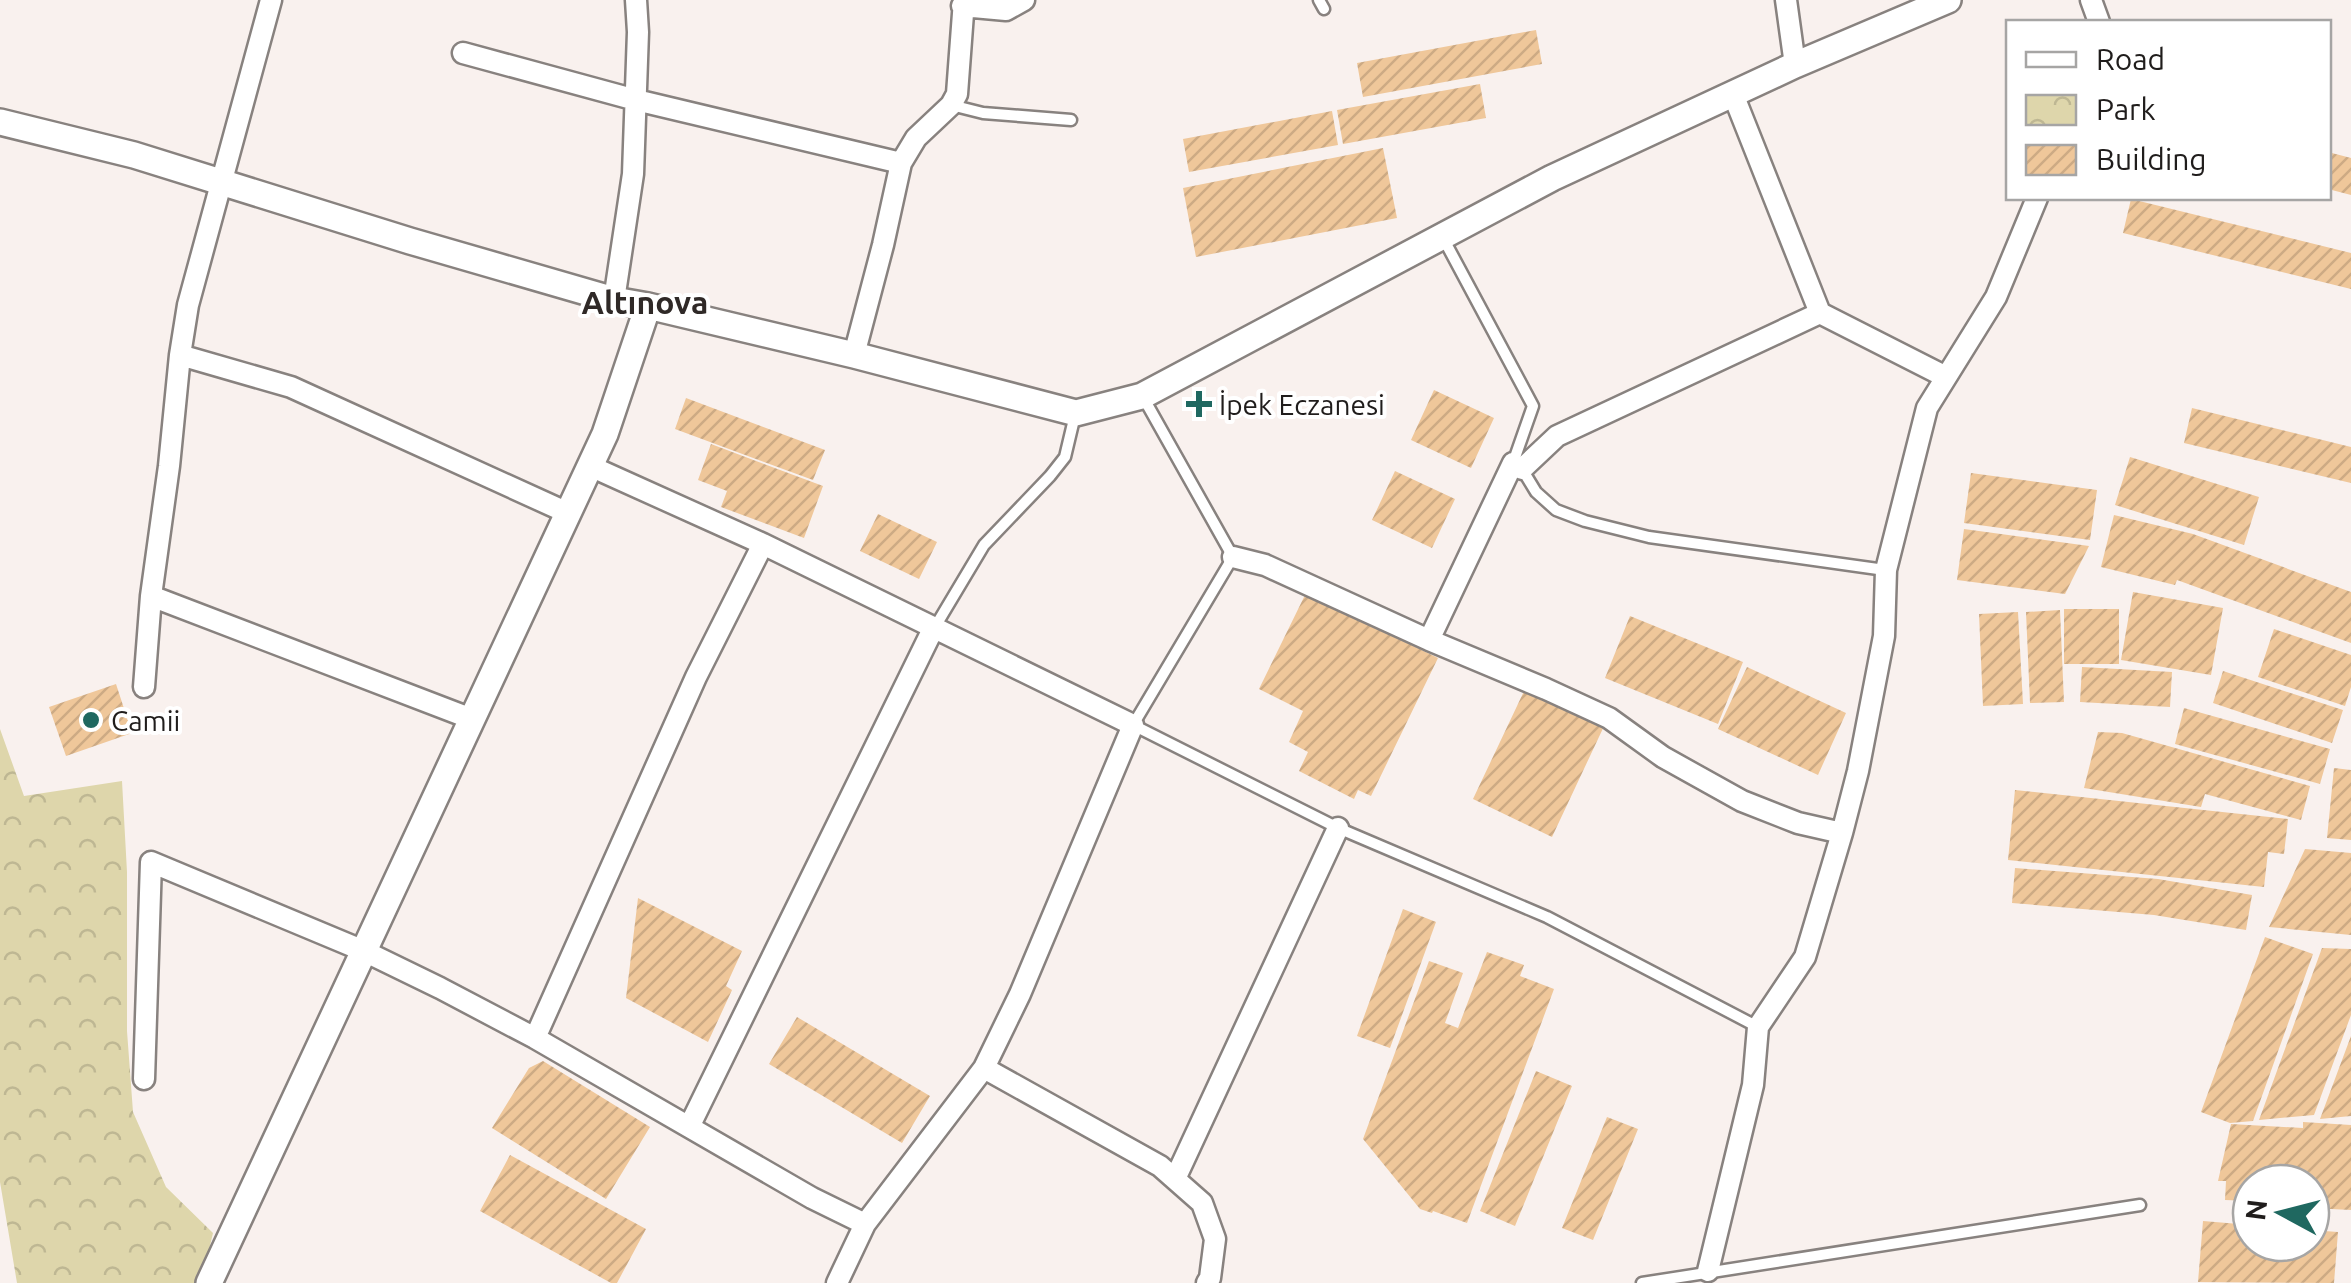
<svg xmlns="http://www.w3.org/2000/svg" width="2351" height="1283" font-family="Ubuntu,sans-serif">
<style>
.park{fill:url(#park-crowns)}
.building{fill:url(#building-hatch)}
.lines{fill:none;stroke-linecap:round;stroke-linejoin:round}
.service-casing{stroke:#88827f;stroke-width:15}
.minor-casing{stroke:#88827f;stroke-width:25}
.tertiary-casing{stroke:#88827f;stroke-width:30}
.service{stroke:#fff;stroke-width:10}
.minor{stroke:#fff;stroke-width:20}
.tertiary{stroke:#fff;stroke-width:25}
.poi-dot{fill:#1f6860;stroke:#fff;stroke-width:4}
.labels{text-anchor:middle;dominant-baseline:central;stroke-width:8;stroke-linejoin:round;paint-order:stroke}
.poi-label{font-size:28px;fill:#201d1c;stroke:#fff;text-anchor:start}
.quarter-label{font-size:32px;font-weight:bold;fill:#2f2927;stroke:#fff}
</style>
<defs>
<pattern id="park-crowns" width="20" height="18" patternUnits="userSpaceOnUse" patternTransform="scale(2.5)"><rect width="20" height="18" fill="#ded6ab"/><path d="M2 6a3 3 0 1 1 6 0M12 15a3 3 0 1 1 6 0" fill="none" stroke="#beb793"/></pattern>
<pattern id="building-hatch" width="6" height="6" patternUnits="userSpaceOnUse" patternTransform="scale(2.5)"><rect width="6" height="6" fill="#efc79a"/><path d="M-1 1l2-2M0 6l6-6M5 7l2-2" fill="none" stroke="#cdaa84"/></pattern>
</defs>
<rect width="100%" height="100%" fill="#f9f1ee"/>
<path class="park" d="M 0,729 L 24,796 L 122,781 L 127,872 L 127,1031 L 133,1112 L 166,1187 L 213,1233 L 208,1254 L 197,1283 L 17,1283 L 0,1182 Z"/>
<path class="building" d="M 1536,30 L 1542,64 L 1363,97 L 1357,63 Z
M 1480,84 L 1486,118 L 1343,144 L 1337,110 Z
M 1332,111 L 1338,145 L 1189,172 L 1183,139 Z
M 1383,148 L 1397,218 L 1196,257 L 1183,188 Z
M 2328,152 L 2351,158 L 2351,195 L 2328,189 Z
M 2131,199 L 2351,253 L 2351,289 L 2123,233 Z
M 1434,390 L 1494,418 L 1471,468 L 1411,440 Z
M 686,398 L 825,450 L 813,480 L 675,429 Z
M 2192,408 L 2351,447 L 2351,483 L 2184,443 Z
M 711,444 L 823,486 L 804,538 L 721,507 L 727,491 L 698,480 Z
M 2130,457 L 2259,497 L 2244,545 L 2115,505 Z
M 1395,471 L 1455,499 L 1432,548 L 1372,520 Z
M 1971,473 L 2097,490 L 2090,540 L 1964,523 Z
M 878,514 L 937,542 L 919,579 L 860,551 Z
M 2114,515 L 2193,534 L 2351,592 L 2351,643 L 2177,580 L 2175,585 L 2101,567 Z
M 1964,529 L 2089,546 L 2065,594 L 1957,580 Z
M 2133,592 L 2223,608 L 2211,675 L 2121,660 Z
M 1306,593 L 1438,658 L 1371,796 L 1358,790 L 1354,799 L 1299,771 L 1308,752 L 1289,742 L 1303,711 L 1259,689 Z
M 2064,609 L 2119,609 L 2119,664 L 2064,664 Z
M 2060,610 L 2064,702 L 2030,703 L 2026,612 Z
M 2018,612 L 2023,704 L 1983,706 L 1979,614 Z
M 1630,616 L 1743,662 L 1718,724 L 1605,678 Z
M 2274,629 L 2351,655 L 2351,687 L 2345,706 L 2258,677 Z
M 1747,667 L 1846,713 L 1818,775 L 1718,729 Z
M 2082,667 L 2172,672 L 2170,707 L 2080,702 Z
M 2223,671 L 2343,710 L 2332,743 L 2213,703 Z
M 116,684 L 132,733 L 66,756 L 49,707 Z
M 1527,685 L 1606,722 L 1552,837 L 1473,799 Z
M 2184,708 L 2330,749 L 2320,784 L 2175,744 Z
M 2098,732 L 2122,733 L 2310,786 L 2301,820 L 2205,794 L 2201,807 L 2084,788 Z
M 2334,768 L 2351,770 L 2351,840 L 2327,838 Z
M 2015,790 L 2288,819 L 2284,854 L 2268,852 L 2264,887 L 2008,860 Z
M 2305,849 L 2351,853 L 2351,935 L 2269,927 Z
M 2015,868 L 2158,879 L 2252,895 L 2246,930 L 2154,915 L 2012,903 Z
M 638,898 L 742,951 L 726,986 L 732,990 L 708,1042 L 626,998 Z
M 1403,909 L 1436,922 L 1390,1048 L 1357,1036 Z
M 2265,937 L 2313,954 L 2253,1121 L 2230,1123 L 2201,1112 Z
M 2322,948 L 2351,949 L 2351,1015 L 2314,1115 L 2259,1120 Z
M 1487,952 L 1524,965 L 1520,976 L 1554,989 L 1467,1223 L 1433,1211 L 1432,1213 L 1420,1209 L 1363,1139 L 1429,961 L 1463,973 L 1445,1023 L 1458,1028 Z
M 797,1017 L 930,1096 L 902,1143 L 769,1064 Z
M 2351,1036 L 2351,1116 L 2320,1119 Z
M 543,1061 L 650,1127 L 606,1199 L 492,1128 L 529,1068 Z
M 1536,1071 L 1572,1086 L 1515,1226 L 1480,1211 Z
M 1607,1117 L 1638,1129 L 1593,1240 L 1562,1228 Z
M 2303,1122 L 2351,1125 L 2351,1210 L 2311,1208 L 2311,1183 L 2251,1183 L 2251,1201 L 2225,1200 L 2226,1181 L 2218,1181 L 2231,1124 L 2303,1128 Z
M 510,1155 L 646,1229 L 617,1283 L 611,1283 L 480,1211 Z
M 2203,1221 L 2251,1225 L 2251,1243 L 2311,1243 L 2311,1230 L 2338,1232 L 2334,1283 L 2198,1282 Z"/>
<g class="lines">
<g class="service-casing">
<path id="service" d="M 1319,0 L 1324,9
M 951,105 L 983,113 L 1071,120
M 1442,236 L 1533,406 L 1513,463 L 1522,469 L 1536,492 L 1556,510 L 1585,521 L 1649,537 L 1885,570
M 1143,397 L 1233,557 L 1133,725 L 1338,828 L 1547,917 L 1758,1027
M 935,627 L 984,545 L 1050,476 L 1065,457 L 1075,415
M 1642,1283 L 2140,1205"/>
</g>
<g class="minor-casing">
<path id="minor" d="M 1786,0 L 1795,65
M 2091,0 L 2099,22
M 962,6 L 1006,10 L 1024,0
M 463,53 L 636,100 L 901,163
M 1733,94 L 1820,313 L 1946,377
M 614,300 L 633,174 L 638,32 L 636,0
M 180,355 L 291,387 L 568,513
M 854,355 L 883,245 L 901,163 L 916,138 L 951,105 L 957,94 L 964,0
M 590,466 L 763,544 L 1133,725 L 1020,994 L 984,1068 L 865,1224 L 837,1283
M 1522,469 L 1557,436 L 1820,313
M 1233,557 L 1265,565 L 1429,640 L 1546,689 L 1609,718 L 1663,757 L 1742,801 L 1798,823 L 1842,833
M 151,596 L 472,719
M 1429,640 L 1513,463
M 144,687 L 151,596 L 169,466 L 180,355 L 188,305 L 271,0
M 535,1038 L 696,677 L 763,544
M 984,1068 L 1160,1166 L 1202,1203 L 1215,1239 L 1210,1278 L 1207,1283
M 144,1079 L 151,862 L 364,951 L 440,988 L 535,1038 L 812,1198 L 865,1224
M 689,1127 L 934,627
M 1175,1179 L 1338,828
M 1708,1271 L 1753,1085 L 1758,1027 L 1805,957 L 1842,833 L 1858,771 L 1884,636 L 1886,570 L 1927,408 L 1996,297 L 2037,198"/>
</g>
<g class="tertiary-casing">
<path id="tertiary" d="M 0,122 L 134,155 L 410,241 L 614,300 L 648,306 L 854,355 L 1076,413 L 1142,396 L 1552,178 L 1795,65 L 1948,0
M 209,1283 L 605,434 L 648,306"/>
</g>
<use href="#service" class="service"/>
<use href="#minor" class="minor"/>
<use href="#tertiary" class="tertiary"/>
</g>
<g class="poi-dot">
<path d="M1194 389h10v10h10v10h-10v10h-10v-10h-10v-10h10z"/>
<circle cx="91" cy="720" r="10"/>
</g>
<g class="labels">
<g class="poi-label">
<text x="1219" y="404">İpek Eczanesi</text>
<text x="111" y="720">Camii</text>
</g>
<g class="quarter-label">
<text x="645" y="302">Altınova</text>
</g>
</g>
<rect x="2006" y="20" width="325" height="180" fill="#ffffff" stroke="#a6a5a4" stroke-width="2.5"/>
<rect x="2026" y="52" width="50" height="15" fill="#ffffff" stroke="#a6a5a4" stroke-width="2.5"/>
<text x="2096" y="70" font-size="30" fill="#201d1c">Road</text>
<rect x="2026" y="95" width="50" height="30" fill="url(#park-crowns)" stroke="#a6a5a4" stroke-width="2.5"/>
<text x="2096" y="120" font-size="30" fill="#201d1c">Park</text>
<rect x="2026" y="145" width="50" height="30" fill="url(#building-hatch)" stroke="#a6a5a4" stroke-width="2.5"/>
<text x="2096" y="170" font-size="30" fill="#201d1c">Building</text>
<g transform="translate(2281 1213) rotate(277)"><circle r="48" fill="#ffffff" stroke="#a6a5a4" stroke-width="2.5"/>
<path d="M0-8L18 38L0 25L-18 38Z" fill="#1f6860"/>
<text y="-15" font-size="28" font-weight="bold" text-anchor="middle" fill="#201d1c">N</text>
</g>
</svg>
